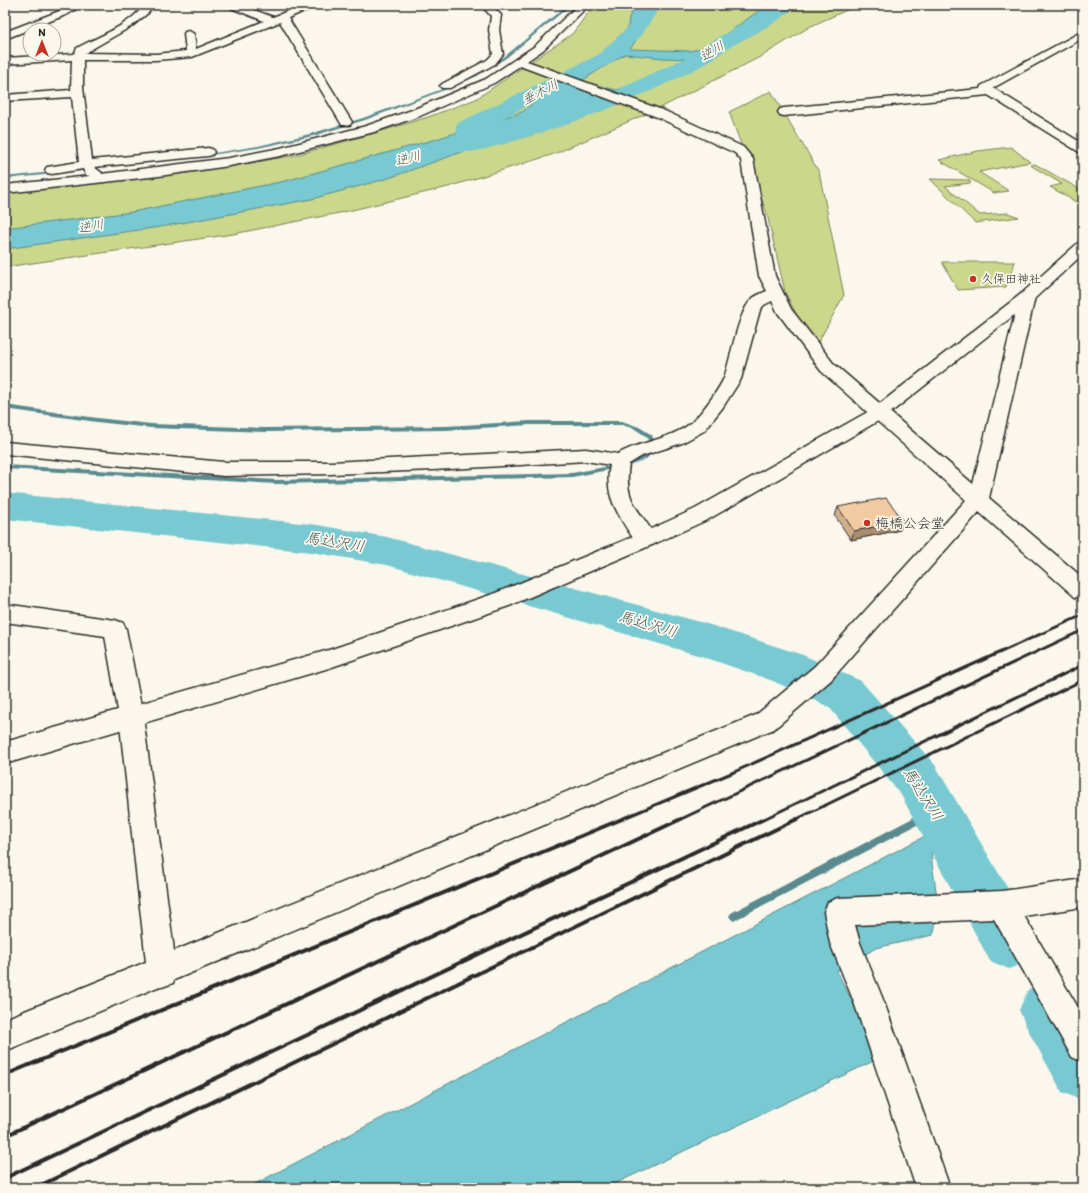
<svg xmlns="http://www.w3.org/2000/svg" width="1088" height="1193" font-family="Itim,'Klee One',sans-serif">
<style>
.green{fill:#cbd78b;stroke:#7b815b}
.water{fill:#78c9d1;stroke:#598a8f;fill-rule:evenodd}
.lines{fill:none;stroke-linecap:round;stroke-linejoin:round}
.stream{fill:#598a8f;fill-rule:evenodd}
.river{fill:#78c9d1;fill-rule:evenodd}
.street-casing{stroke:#2b2b2b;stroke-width:3}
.secondary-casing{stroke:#2b2b2b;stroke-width:3}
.street{fill:#fbf7ec;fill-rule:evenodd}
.secondary{fill:#fbf7ec;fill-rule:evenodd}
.rail-far1{stroke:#2b2b2b;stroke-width:3}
.rail{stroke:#2b2b2b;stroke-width:4}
.wall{fill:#d1af8b;stroke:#2b2b2b}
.shaded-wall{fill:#aa8e71;stroke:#2b2b2b}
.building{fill:#f3cba2;stroke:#2b2b2b}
.poi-dot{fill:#c8321e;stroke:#fbf7ec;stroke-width:1.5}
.labels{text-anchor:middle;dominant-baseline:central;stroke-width:3.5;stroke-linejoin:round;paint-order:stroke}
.far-poi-label{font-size:12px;fill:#2b2b2b;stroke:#fbf7ec;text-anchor:start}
.far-water-label{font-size:13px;font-style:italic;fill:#425a5d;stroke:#fbf7ec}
.poi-label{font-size:14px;fill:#2b2b2b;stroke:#fbf7ec;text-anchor:start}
.water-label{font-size:15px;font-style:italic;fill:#425a5d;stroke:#fbf7ec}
</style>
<rect width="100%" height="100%" fill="#fbf7ec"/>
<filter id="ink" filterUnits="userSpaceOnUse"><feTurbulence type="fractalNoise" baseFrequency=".025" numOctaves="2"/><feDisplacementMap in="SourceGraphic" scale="8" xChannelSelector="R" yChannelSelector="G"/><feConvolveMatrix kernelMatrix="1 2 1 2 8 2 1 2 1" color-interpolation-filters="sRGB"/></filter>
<g filter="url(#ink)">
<path class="green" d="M 594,5 L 858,5 L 811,26 L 762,56 L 662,107 L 554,154 L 448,187 L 344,212 L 233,234 L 5,267 L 5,192 L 234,166 L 296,155 L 375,133 L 428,117 L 476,99 L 572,34 Z
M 771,91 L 819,172 L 844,295 L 814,350 L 785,292 L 767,214 L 729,112 Z
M 1011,147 L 1030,162 L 979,172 L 1009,191 L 994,193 L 939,160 L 978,151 Z
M 1035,164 L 1083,191 L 1083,199 L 1076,202 L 1050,187 L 1062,184 L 1030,165 Z
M 930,179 L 969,180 L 971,183 L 945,186 L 980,215 L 1008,213 L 1019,217 L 975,223 Z
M 942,262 L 1015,262 L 1006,287 L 958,290 Z"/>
<path class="water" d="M 636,5 L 660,5 L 630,49 L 690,51 L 709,46 L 767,5 L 796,5 L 630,92 L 389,178 L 312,199 L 160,227 L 5,249 L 5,228 L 132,212 L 285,181 L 433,140 L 522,112 L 569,76 L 627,35 L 629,17 ZM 625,54 L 663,58 L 688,59 L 636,84 L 616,90 L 581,81 Z
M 931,833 L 932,863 L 939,911 L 933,935 L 876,948 L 837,971 L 880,1058 L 606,1188 L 247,1188 Z"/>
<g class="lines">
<path class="stream" d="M 567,5 L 571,5 L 506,58 L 477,76 L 447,89 L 365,120 L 313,136 L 258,148 L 204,156 L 202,155 L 258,146 L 310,134 L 363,118 L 445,88 L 475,74 L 504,57 Z
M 81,169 L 82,169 L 82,171 L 5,179 L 5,177 Z
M 5,405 L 97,418 L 151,424 L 265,428 L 446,426 L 530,421 L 622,421 L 639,427 L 652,435 L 657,449 L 646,459 L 629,466 L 572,477 L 277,484 L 5,469 L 5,465 L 277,480 L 572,473 L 626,463 L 642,457 L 651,449 L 647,437 L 635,429 L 622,425 L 530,425 L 446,430 L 265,432 L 151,428 L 97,422 L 5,409 Z
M 918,776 L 921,777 L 936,809 L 937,812 L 936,815 L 737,919 L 734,921 L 731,919 L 729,916 L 731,913 L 928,810 L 914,780 L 915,777 Z"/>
<path class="river" d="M 643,5 L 661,5 L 642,35 L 612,63 L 474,133 L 466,135 L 458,133 L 455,128 L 458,123 L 598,55 L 628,27 Z
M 775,5 L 796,5 C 787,18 750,36 735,44 C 724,50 715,58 705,64 C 643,97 578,123 511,142 C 494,146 472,155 455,151 L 451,146 L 455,141 L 516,126 L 606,95 L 692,55 L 714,40 Z
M 5,493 L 311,524 L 387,537 L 704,623 L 803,655 L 861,681 L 935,765 L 1028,923 L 1036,942 L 1028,961 L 1009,969 L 990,961 L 901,795 L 829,707 L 773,681 L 701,656 L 387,565 L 311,552 L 5,519 Z
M 1048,981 L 1068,990 L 1083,1015 L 1083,1101 L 1062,1092 L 1028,1030 L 1019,1010 L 1028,990 Z"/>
<g class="street-casing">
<path id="street" d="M 70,5 L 82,5 L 68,14 L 5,39 L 5,32 L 62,10 Z
M 144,5 L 154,5 L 148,13 L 132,26 L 85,53 L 156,54 L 186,51 L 184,34 L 185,32 L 189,31 L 194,34 L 196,49 L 264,21 L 231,8 L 230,5 L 240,5 L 273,17 L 303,5 L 316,5 L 314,7 L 288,18 L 352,122 L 350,125 L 342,125 L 280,22 L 192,57 L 156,60 L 83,60 L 83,88 L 92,160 L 208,148 L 212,149 L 214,152 L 212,155 L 208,156 L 94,167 L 102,173 L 101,174 L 229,158 L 280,148 L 366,126 L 412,110 L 486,79 L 535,46 L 578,5 L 589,5 L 543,50 L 527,61 L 665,111 L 743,147 L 753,159 L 775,276 L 791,309 L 833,363 L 973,484 L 1019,297 L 1021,294 L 1027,292 L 1033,294 L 1035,297 L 989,498 L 1083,578 L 1083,599 L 1075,597 L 979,512 L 831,680 L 774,729 L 174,980 L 173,983 L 162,987 L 160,986 L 5,1051 L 5,1019 L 146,962 L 119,716 L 105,636 L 5,622 L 5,604 L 115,620 L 123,623 L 126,629 L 143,716 L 174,951 L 756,715 L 815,666 L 966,500 L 821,371 L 778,313 L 772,301 L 764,305 L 760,310 L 741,379 L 723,407 L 704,431 L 682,443 L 642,456 L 629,464 C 623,503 640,509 657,539 L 654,544 C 649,546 644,547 639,544 C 630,537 612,505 610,493 C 608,483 608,474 610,465 L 586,461 L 433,470 L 331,474 L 224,476 L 5,454 L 5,442 L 224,462 L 331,462 L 586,449 L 618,454 C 640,441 670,440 691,423 C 701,414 718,391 724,378 C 731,359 738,310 753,298 C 757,295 762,293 767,291 L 759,276 L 741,160 L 735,153 L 657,117 L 520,66 L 494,83 L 420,116 L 374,132 L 280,156 L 229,166 L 159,176 L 5,193 L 5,185 L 90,176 L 86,175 L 83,169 L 52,174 L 47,173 L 45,170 L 47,167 L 79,162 L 72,97 L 5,101 L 5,95 L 71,90 L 72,60 L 5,64 L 5,58 L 74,54 L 77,48 C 99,36 129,26 144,5 Z
M 481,5 L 491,5 L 501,15 L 499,30 L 503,54 L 495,64 L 450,88 L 442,88 L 440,86 L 442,84 L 487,60 L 493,54 L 489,30 L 491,16 Z
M 1083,31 L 1083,38 L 993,88 L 1083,144 L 1083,153 L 1079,152 L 988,95 L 784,116 L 780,115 L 778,112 L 780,109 L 784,108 L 980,89 L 981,86 Z
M 1083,879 L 1083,907 L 1024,916 L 1083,1016 L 1083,1062 L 1072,1057 L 994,919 L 855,925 L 860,943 L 884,1002 L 950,1188 L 916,1188 L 854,1002 L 830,943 L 824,912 L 828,902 L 838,898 L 1002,891 Z"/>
</g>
<g class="secondary-casing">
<path id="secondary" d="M 1083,242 L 1083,254 L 1033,300 L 885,417 L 709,519 L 654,544 L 509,606 L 329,668 L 5,764 L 5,742 L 329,650 L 493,594 L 640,534 L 695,509 L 873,409 L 1021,294 L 1078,243 Z"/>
</g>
<use href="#street" class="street"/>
<use href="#secondary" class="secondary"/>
<path class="rail-far1" d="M 619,820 L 734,772 L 1083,615
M 679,820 L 1083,630
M 762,820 L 1083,665
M 795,820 L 1083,680"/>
<path class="rail" d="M 5,1075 L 622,819
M 5,1136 L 681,819
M 5,1178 L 764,819
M 35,1188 L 797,819"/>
</g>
<path class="wall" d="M 838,507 L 900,530 L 851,540 L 835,516 Z"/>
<path class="shaded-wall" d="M 904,521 L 900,530 L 851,540 L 854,531 Z"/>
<path class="building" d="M 886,498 L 904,521 L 854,531 L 838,507 Z"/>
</g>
<g class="poi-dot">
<circle cx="973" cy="279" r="4"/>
<circle cx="867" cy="523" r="4"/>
</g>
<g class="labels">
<g class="far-poi-label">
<text x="981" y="279">久保田神社</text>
</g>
<g class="far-water-label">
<text transform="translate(712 51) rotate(-31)">逆川</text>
<text transform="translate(540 92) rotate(-27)">垂木川</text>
<text transform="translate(408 158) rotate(-14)">逆川</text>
<text transform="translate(91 226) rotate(-10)">逆川</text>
</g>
<g class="poi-label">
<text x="875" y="523">梅橋公会堂</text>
</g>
<g class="water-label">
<text transform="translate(335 542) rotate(9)">馬込沢川</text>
<text transform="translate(648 624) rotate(16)">馬込沢川</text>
<text transform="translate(923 794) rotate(57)">馬込沢川</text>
</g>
</g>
<rect width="1088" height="1193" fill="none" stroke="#fbf7ec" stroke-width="20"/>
<rect x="10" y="10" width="1068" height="1173" fill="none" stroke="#2b2b2b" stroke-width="1.5" filter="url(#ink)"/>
<g transform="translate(42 42)"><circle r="19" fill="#fbf7ec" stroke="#a8a59f"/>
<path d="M0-3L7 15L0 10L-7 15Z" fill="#c8321e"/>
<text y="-6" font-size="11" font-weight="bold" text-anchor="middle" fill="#2b2b2b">N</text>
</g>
</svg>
